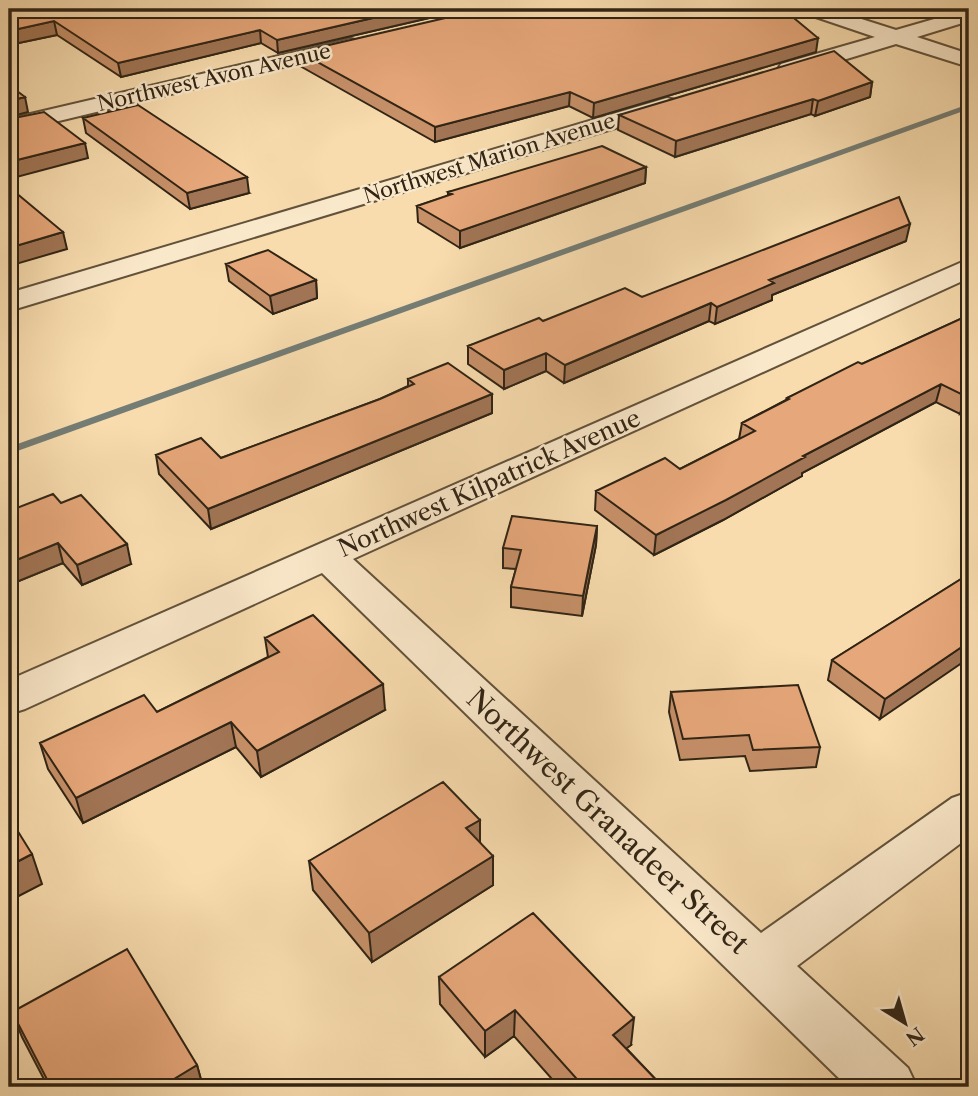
<svg xmlns="http://www.w3.org/2000/svg" width="978" height="1096" font-family="'Libre Caslon Text',serif">
<style>
.lines{fill:none;stroke-linecap:round;stroke-linejoin:round}
.stream{fill:#747d75;fill-rule:evenodd}
.minor-casing{stroke:#62523b;stroke-width:4}
.minor{fill:#fae8ca;fill-rule:evenodd}
.wall{fill:#c69069;stroke:#302415;stroke-width:2}
.shaded-wall{fill:#a17555;stroke:#302415;stroke-width:2}
.building{fill:#e6a77a;stroke:#302415;stroke-width:2}
.labels{text-anchor:middle;dominant-baseline:central;stroke-width:5;stroke-linejoin:round;paint-order:stroke}
.far-street-label{font-size:21px;fill:#302415;stroke:#fae8ca}
.street-label{font-size:24px;fill:#302415;stroke:#fae8ca}
.near-street-label{font-size:28px;fill:#302415;stroke:#fae8ca}
</style>
<rect width="100%" height="100%" fill="#f8dcae"/>
<filter id="stains"><feTurbulence type="fractalNoise" baseFrequency=".00286" numOctaves="4"/><feColorMatrix values="0 0 0 0 .2 0 0 0 0 .09 0 0 0 0 .02 0 0 0 .5 -.17"/></filter>
<radialGradient id="worn" r=".72"><stop offset=".6" stop-color="#630" stop-opacity="0"/><stop offset="1" stop-color="#630" stop-opacity=".3"/></radialGradient>
<g class="lines">
<path class="stream" d="M 966,105 L 969,105 L 969,109 L 9,454 L 9,447 Z"/>
<g class="minor-casing">
<path id="minor" d="M 802,9 L 830,9 L 896,30 L 969,9 L 969,21 L 917,37 L 969,54 L 969,67 L 896,44 L 797,74 L 781,74 L 778,69 L 781,64 L 875,37 L 804,13 Z
M 351,39 L 358,41 L 361,45 L 358,49 L 9,133 L 9,119 Z
M 667,98 L 675,100 L 678,105 L 675,110 L 9,311 L 9,293 Z
M 969,259 L 969,278 L 353,559 L 761,933 L 952,798 L 969,792 L 969,837 L 797,966 L 908,1068 L 917,1087 L 848,1087 L 322,573 L 25,709 L 9,714 L 9,680 Z"/>
</g>
<use href="#minor" class="minor"/>
</g>
<path class="wall" d="M 9,9 L 468,9 L 278,53 L 261,43 L 121,77 L 57,35 L 9,45 Z
M 299,52 L 816,52 L 593,118 L 569,106 L 435,142 L 300,66 Z
M 872,82 L 870,97 L 815,116 L 811,114 L 675,157 L 618,130 L 619,115 Z
M 83,118 L 249,193 L 190,209 L 86,133 Z
M 646,167 L 645,183 L 460,248 L 418,222 L 417,206 L 448,196 L 448,192 Z
M 906,241 L 772,295 L 772,300 L 715,324 L 709,321 L 564,383 L 546,371 L 504,389 L 468,364 L 468,346 L 543,321 L 642,297 Z
M 226,264 L 316,280 L 317,298 L 273,314 L 229,281 Z
M 969,315 L 969,410 L 960,414 L 936,402 L 802,473 L 802,476 L 723,520 L 654,555 L 595,510 L 596,491 L 680,469 L 739,439 L 742,423 L 786,400 L 787,398 Z
M 408,379 L 492,394 L 492,413 L 211,529 L 159,474 L 156,455 L 221,458 L 380,399 L 408,386 Z
M 61,503 L 131,564 L 82,585 L 63,563 L 9,585 L 9,511 Z
M 597,526 L 596,545 L 582,616 L 511,607 L 511,587 L 516,569 L 503,568 L 503,548 Z
M 969,574 L 880,719 L 828,680 L 832,660 Z
M 265,638 L 385,710 L 261,777 L 236,747 L 83,823 L 48,769 L 40,743 L 157,712 L 268,657 Z
M 671,692 L 820,747 L 816,767 L 750,771 L 745,756 L 680,760 L 669,712 Z
M 480,842 L 493,885 L 372,962 L 313,890 L 309,861 Z
M 439,977 L 631,1045 L 626,1048 L 663,1087 L 559,1087 L 514,1036 L 485,1057 L 440,1004 Z
M 12,1012 L 197,1065 L 203,1087 L 48,1087 L 22,1037 Z"/>
<path class="shaded-wall" d="M 412,9 L 468,9 L 278,53 L 277,40 Z
M 54,21 L 57,35 L 9,45 L 9,31 Z
M 260,30 L 261,43 L 121,77 L 118,63 Z
M 818,38 L 816,52 L 593,118 L 594,103 Z
M 872,82 L 870,97 L 815,116 L 818,101 Z
M 570,92 L 569,106 L 435,142 L 435,127 Z
M 25,97 L 28,112 L 9,117 L 9,101 Z
M 813,99 L 811,114 L 675,157 L 676,141 Z
M 85,143 L 88,158 L 9,179 L 9,162 Z
M 646,167 L 645,183 L 460,248 L 460,231 Z
M 247,177 L 249,193 L 190,209 L 187,193 Z
M 910,224 L 906,241 L 772,295 L 772,300 L 715,324 L 717,307 L 769,280 Z
M 63,232 L 67,249 L 9,266 L 9,248 Z
M 316,280 L 317,298 L 273,314 L 270,296 Z
M 711,303 L 709,321 L 564,383 L 565,365 Z
M 546,353 L 546,371 L 504,389 L 504,370 Z
M 941,384 L 936,402 L 802,473 L 802,476 L 723,520 L 654,555 L 656,535 L 803,456 Z
M 492,394 L 492,413 L 211,529 L 208,509 Z
M 969,394 L 969,410 L 960,414 L 965,396 Z
M 597,526 L 596,545 L 582,616 L 583,596 Z
M 58,543 L 63,563 L 9,585 L 9,563 Z
M 127,544 L 131,564 L 82,585 L 77,565 Z
M 969,642 L 969,658 L 880,719 L 885,699 Z
M 383,684 L 385,710 L 261,777 L 257,751 Z
M 231,722 L 236,747 L 83,823 L 76,798 Z
M 480,820 L 480,849 L 466,828 Z
M 32,854 L 42,884 L 9,901 L 9,866 Z
M 493,856 L 493,885 L 372,962 L 369,933 Z
M 515,1010 L 514,1036 L 485,1057 L 485,1031 Z
M 634,1018 L 631,1045 L 610,1061 L 613,1035 Z
M 197,1065 L 203,1087 L 170,1087 L 169,1082 Z"/>
<path class="building" d="M 9,9 L 412,9 L 277,40 L 260,30 L 118,63 L 54,21 L 9,31 Z
M 484,9 L 783,9 L 818,38 L 594,103 L 570,92 L 435,127 L 299,52 Z
M 834,51 L 872,82 L 818,101 L 813,99 L 676,141 L 619,115 Z
M 9,85 L 25,97 L 9,101 Z
M 138,105 L 247,177 L 187,193 L 83,118 Z
M 44,112 L 85,143 L 9,162 L 9,119 Z
M 602,146 L 646,167 L 460,231 L 417,206 L 452,194 L 448,192 Z
M 9,187 L 63,232 L 9,248 Z
M 899,197 L 910,224 L 769,280 L 774,283 L 717,307 L 711,303 L 565,365 L 546,353 L 504,370 L 468,346 L 539,318 L 543,321 L 625,288 L 642,297 Z
M 268,250 L 316,280 L 270,296 L 226,264 Z
M 969,315 L 969,394 L 965,396 L 941,384 L 803,456 L 805,457 L 726,500 L 656,535 L 596,491 L 665,458 L 680,469 L 755,431 L 742,423 L 789,399 L 787,398 L 858,362 L 862,364 Z
M 448,363 L 492,394 L 208,509 L 156,455 L 201,438 L 221,458 L 380,399 L 414,384 L 408,379 Z
M 53,494 L 61,503 L 81,495 L 127,544 L 77,565 L 58,543 L 9,563 L 9,522 L 10,522 L 9,519 L 9,511 Z
M 512,516 L 597,526 L 583,596 L 511,587 L 521,550 L 503,548 Z
M 969,574 L 969,642 L 885,699 L 832,660 Z
M 313,615 L 383,684 L 257,751 L 231,722 L 76,798 L 40,743 L 144,695 L 157,712 L 279,652 L 265,638 Z
M 798,685 L 820,747 L 753,750 L 749,735 L 683,739 L 671,692 Z
M 443,782 L 480,820 L 466,828 L 493,856 L 369,933 L 309,861 Z
M 9,817 L 32,854 L 9,866 Z
M 533,913 L 634,1018 L 613,1035 L 663,1087 L 584,1087 L 515,1010 L 485,1031 L 439,977 Z
M 127,949 L 197,1065 L 169,1082 L 172,1087 L 51,1087 L 12,1012 Z"/>
<g class="labels">
<g class="far-street-label">
<text transform="translate(214 77) rotate(-13)">Northwest Avon Avenue</text>
<text transform="translate(489 158) rotate(-17)">Northwest Marion Avenue</text>
</g>
<g class="street-label">
<text transform="translate(489 483) rotate(-24)">Northwest Kilpatrick Avenue</text>
</g>
<g class="near-street-label">
<text transform="translate(608 821) rotate(43)">Northwest Granadeer Street</text>
</g>
</g>
<rect width="978" height="1096" fill="none" stroke="#f8dcae" stroke-width="35"/>
<rect x="10" y="10" width="957" height="1075" fill="none" stroke="#302415" stroke-width="3.5"/>
<rect x="18" y="18" width="943" height="1061" fill="none" stroke="#302415" stroke-width="2"/>
<g transform="translate(905 1023) rotate(143)" stroke="#fae8ca" stroke-width="5" paint-order="stroke">
<path d="M0-5L12 26L0 18L-12 26Z" fill="#302415"/>
<text y="-10" font-size="19" font-weight="bold" text-anchor="middle" fill="#302415">N</text>
</g>
<rect width="100%" height="100%" filter="url(#stains)"/>
<rect width="100%" height="100%" fill="url(#worn)"/>
</svg>
